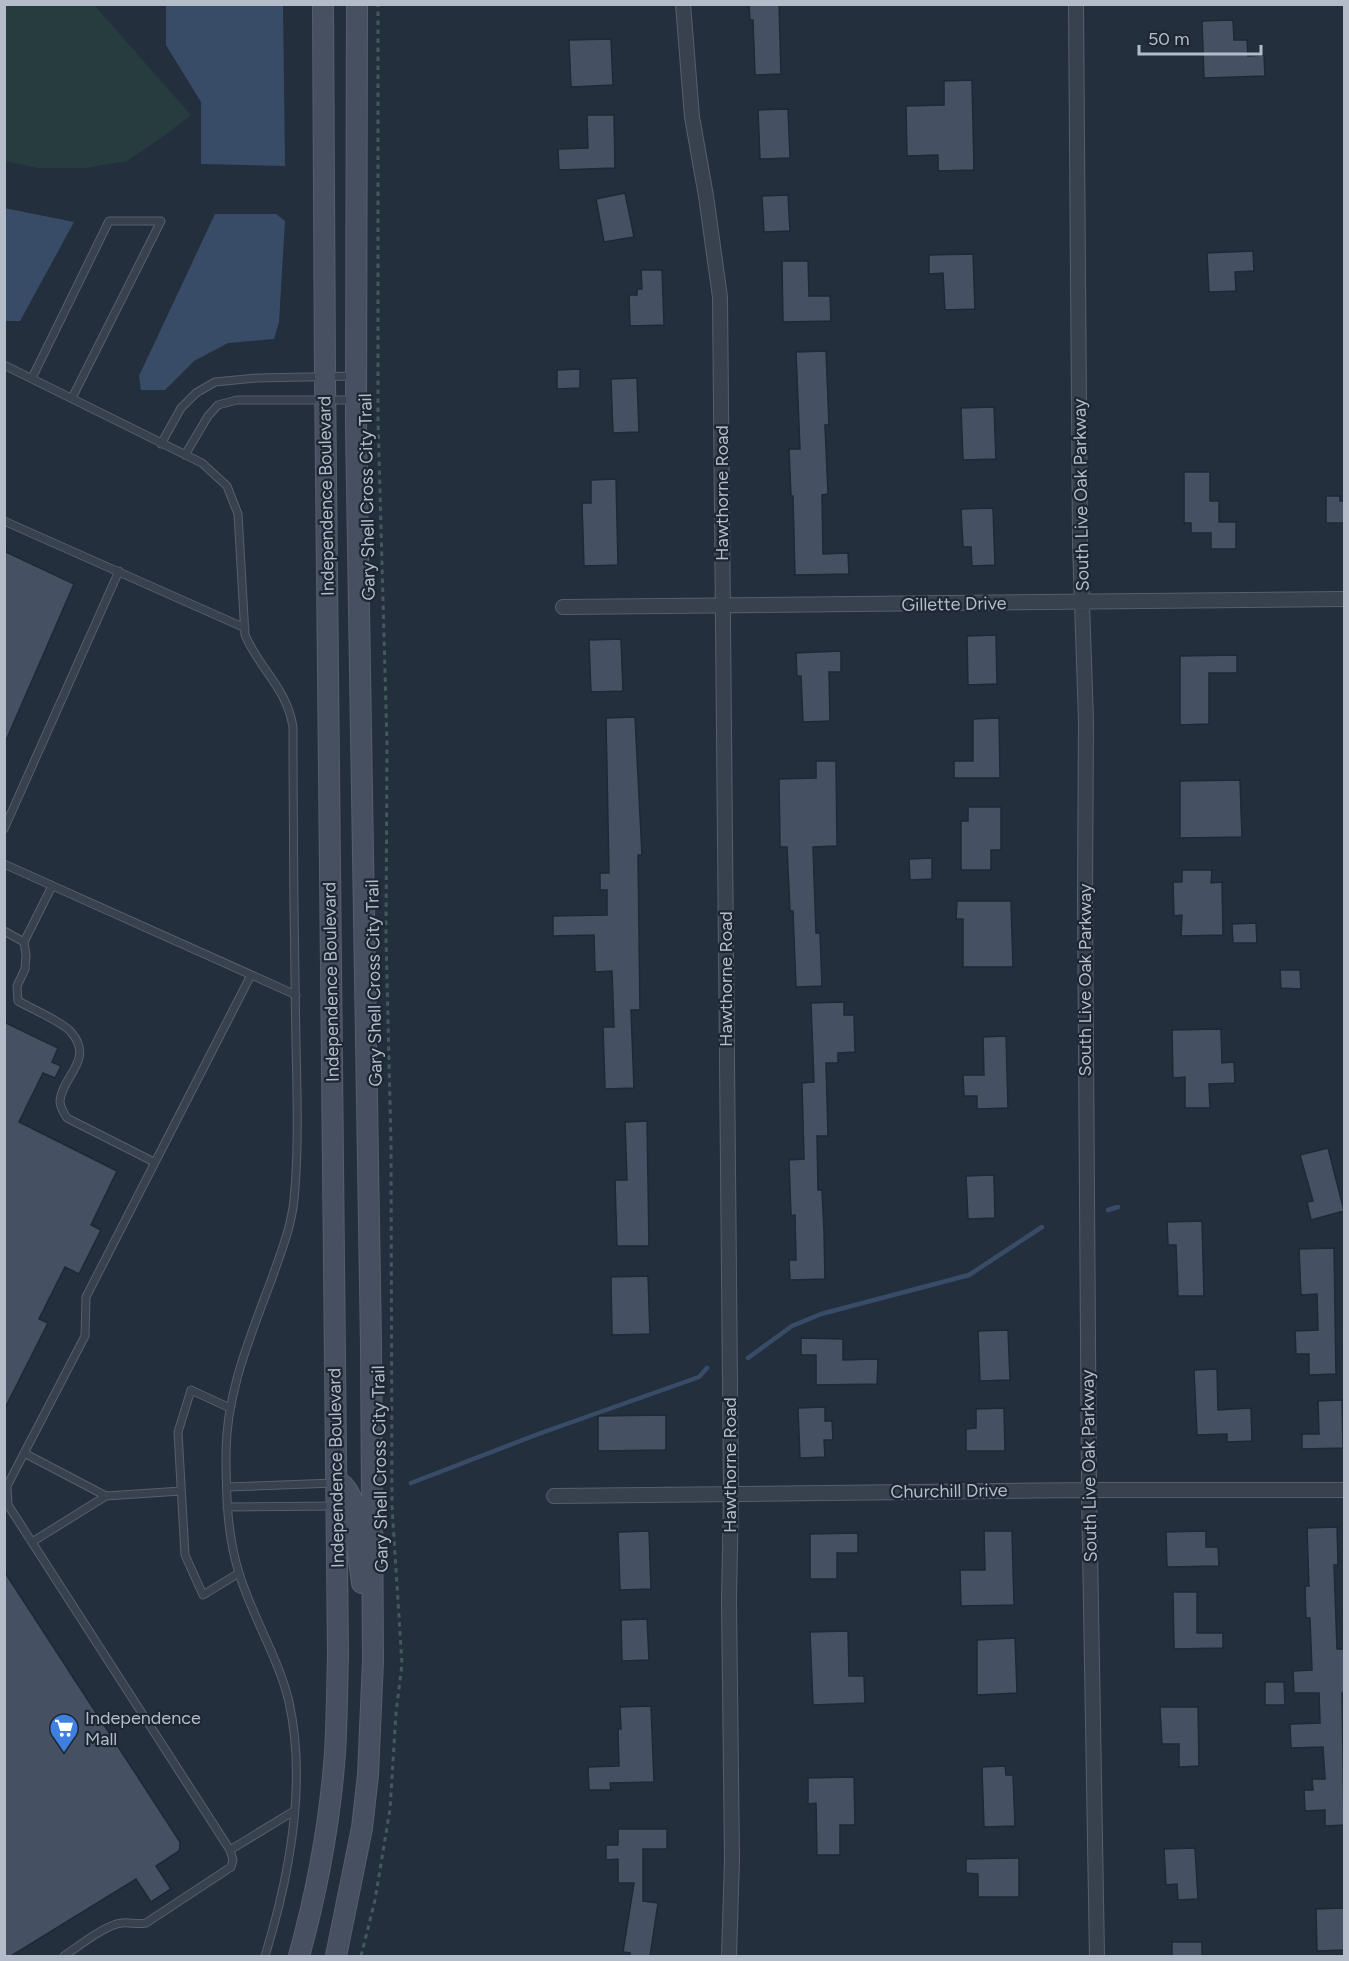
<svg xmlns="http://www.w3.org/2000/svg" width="1349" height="1961" font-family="Figtree,sans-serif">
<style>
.green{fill:#263c3f}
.water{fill:#394c67}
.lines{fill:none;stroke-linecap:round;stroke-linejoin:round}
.stream{stroke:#394c67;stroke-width:4.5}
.building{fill:#455162;stroke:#1f2835;stroke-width:1.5}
.service-casing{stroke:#565f6c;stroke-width:9}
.minor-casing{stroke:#565f6c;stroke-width:16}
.secondary-casing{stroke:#565f6c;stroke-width:22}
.path{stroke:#44595c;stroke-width:3;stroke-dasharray:4.5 4.5;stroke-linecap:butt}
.service{stroke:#38414e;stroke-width:7}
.minor{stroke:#38414e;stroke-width:14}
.secondary{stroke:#465061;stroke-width:20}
.labels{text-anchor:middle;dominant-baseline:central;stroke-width:4.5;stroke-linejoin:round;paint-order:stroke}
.street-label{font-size:18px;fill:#b4bcc9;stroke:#1d2633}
.poi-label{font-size:18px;fill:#b4bcc9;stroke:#1d2633;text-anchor:start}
</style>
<rect width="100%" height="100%" fill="#242f3e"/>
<path class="green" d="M 5,4 L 94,5 L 191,115 L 161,138 L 127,161 L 85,168 L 38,168 L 5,161 Z"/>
<path class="water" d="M 166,5 L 283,5 L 285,166 L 201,164 L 201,102 L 166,45 Z
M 4,208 L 74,222 L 20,321 L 5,321 Z
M 215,214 L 276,214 L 285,221 L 279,322 L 274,339 L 228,343 L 194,361 L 165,390 L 141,390 L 139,376 Z"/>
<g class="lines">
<path class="stream" d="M 1108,1210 L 1118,1207
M 748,1358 L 792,1326 L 821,1314 L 969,1275 L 1042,1227
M 411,1483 L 541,1433 L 699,1377 L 707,1368"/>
</g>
<path class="building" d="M 749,4 L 779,4 L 781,74 L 755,75 L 753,20 L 750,20 Z
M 1233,20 L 1234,40 L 1247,40 L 1248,56 L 1264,55 L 1265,76 L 1204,78 L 1202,21 Z
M 611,39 L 613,85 L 571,87 L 569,40 Z
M 972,80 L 974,170 L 938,171 L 938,155 L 907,156 L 906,106 L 944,105 L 944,81 Z
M 788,109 L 790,158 L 760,159 L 758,110 Z
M 587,115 L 614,115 L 615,168 L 559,170 L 558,149 L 588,148 Z
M 625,193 L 634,237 L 604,242 L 596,199 Z
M 788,195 L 790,231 L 764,232 L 762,196 Z
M 1253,251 L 1254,271 L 1235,272 L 1236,291 L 1209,292 L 1207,253 Z
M 973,254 L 975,309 L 945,310 L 943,273 L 929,274 L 929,255 Z
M 782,261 L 808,261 L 809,296 L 830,296 L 831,321 L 783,322 Z
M 641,270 L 662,270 L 664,325 L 630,326 L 629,295 L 637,295 L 637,289 L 642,289 Z
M 826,351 L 829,425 L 825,425 L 828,494 L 822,495 L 823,554 L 848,553 L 849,574 L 795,575 L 793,496 L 791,496 L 789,449 L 800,449 L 796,352 Z
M 580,369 L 580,388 L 557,389 L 557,370 Z
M 637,378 L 639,432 L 613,433 L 611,379 Z
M 994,407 L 996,459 L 963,460 L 961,408 Z
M 1184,472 L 1210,472 L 1210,501 L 1219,501 L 1219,522 L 1236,522 L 1236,549 L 1211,549 L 1211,533 L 1191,533 L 1191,523 L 1184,523 Z
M 616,479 L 618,565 L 584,566 L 582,503 L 591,503 L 591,480 Z
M 1326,496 L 1340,496 L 1340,501 L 1344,501 L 1344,523 L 1326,523 Z
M 993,508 L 995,565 L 972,566 L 971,547 L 963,547 L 961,509 Z
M 4,551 L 74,584 L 4,745 Z
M 996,635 L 997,684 L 968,685 L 967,636 Z
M 621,639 L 623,691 L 591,692 L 589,640 Z
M 841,651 L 841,672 L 829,672 L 830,721 L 803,722 L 801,676 L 797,676 L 796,653 Z
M 1237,655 L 1237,673 L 1209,673 L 1209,724 L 1180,725 L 1180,656 Z
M 635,717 L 642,855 L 638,855 L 640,1010 L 631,1010 L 634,1088 L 605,1089 L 603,1027 L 614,1027 L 612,971 L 595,972 L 594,935 L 553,936 L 553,916 L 607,915 L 607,890 L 600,890 L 600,873 L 609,873 L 606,718 Z
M 999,718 L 1000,778 L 954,778 L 954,761 L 973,761 L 973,719 Z
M 816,761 L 836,761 L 837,846 L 813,847 L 816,933 L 820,933 L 822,986 L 796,987 L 793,911 L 790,911 L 787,847 L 780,847 L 779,779 L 816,778 Z
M 1240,780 L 1242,837 L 1180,838 L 1180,781 Z
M 968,807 L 1001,807 L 1001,850 L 991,850 L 991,870 L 961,870 L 961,821 L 968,821 Z
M 932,858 L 932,879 L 910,880 L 909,859 Z
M 1182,870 L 1212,870 L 1211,883 L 1222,882 L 1223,935 L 1181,936 L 1182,915 L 1174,916 L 1173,882 L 1182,882 Z
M 957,901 L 1011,901 L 1013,967 L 963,967 L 963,919 L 956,919 Z
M 1256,923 L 1257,943 L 1233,943 L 1232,924 Z
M 1280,970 L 1300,970 L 1301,989 L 1281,988 Z
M 844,1002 L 844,1015 L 854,1015 L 855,1052 L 838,1053 L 838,1063 L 826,1063 L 828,1136 L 817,1136 L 818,1190 L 822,1190 L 824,1231 L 825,1279 L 790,1280 L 789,1260 L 796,1260 L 795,1215 L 791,1216 L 789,1160 L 804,1159 L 802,1083 L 814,1082 L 811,1003 Z
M 4,1022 L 58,1048 L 52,1062 L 61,1066 L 55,1078 L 43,1073 L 19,1122 L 117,1171 L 91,1225 L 101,1230 L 79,1274 L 65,1267 L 39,1319 L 48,1323 L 4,1410 Z
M 1221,1029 L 1222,1063 L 1234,1062 L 1235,1083 L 1209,1084 L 1210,1108 L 1185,1108 L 1185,1077 L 1173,1078 L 1172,1030 Z
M 1006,1036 L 1008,1108 L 977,1109 L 977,1096 L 964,1096 L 963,1075 L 984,1075 L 983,1037 Z
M 647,1121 L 649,1246 L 617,1246 L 615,1180 L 627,1180 L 625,1122 Z
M 1328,1148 L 1344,1211 L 1311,1220 L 1307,1202 L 1313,1201 L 1300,1155 Z
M 994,1175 L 995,1218 L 968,1219 L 966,1176 Z
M 1202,1221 L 1204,1296 L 1178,1296 L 1176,1245 L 1168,1245 L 1167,1222 Z
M 1334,1248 L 1336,1374 L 1309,1375 L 1309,1354 L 1296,1354 L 1295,1331 L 1318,1330 L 1317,1294 L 1301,1295 L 1299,1249 Z
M 648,1276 L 650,1334 L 612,1335 L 611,1277 Z
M 1008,1330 L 1010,1380 L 980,1381 L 978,1331 Z
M 801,1338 L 843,1339 L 843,1360 L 878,1359 L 877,1384 L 816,1385 L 816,1355 L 801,1355 Z
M 1217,1369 L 1218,1410 L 1251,1408 L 1252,1441 L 1227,1442 L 1227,1434 L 1197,1435 L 1194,1370 Z
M 1342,1400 L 1343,1448 L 1302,1449 L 1302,1434 L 1319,1434 L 1318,1401 Z
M 825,1407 L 825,1421 L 832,1421 L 833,1440 L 824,1440 L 825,1457 L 800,1458 L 798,1408 Z
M 1004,1408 L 1005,1451 L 966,1451 L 966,1429 L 976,1428 L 976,1409 Z
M 666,1415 L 666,1450 L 598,1451 L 598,1416 Z
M 1337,1527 L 1338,1565 L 1334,1565 L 1337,1649 L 1344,1649 L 1344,1693 L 1342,1693 L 1344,1825 L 1325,1826 L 1325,1810 L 1305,1811 L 1304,1790 L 1313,1790 L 1312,1779 L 1325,1779 L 1323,1747 L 1291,1748 L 1290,1724 L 1320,1723 L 1319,1693 L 1294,1693 L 1293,1671 L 1312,1670 L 1310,1618 L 1306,1618 L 1305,1586 L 1309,1586 L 1307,1528 Z
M 649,1531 L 651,1589 L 620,1590 L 618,1532 Z
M 984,1531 L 1012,1531 L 1014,1605 L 961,1606 L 960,1570 L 985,1570 Z
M 1206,1531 L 1206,1547 L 1218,1547 L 1219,1566 L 1167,1567 L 1166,1532 Z
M 858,1533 L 858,1553 L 837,1553 L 837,1579 L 810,1579 L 810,1534 Z
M 4,1571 L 180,1842 L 180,1847 L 179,1851 L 156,1866 L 171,1889 L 151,1902 L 136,1879 L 11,1956 L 4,1956 Z
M 1173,1592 L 1197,1592 L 1197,1633 L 1223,1633 L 1223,1648 L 1174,1649 Z
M 647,1619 L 649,1660 L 622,1661 L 621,1620 Z
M 848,1631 L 849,1676 L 864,1676 L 865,1703 L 813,1705 L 810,1632 Z
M 1015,1638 L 1017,1693 L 977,1695 L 977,1640 Z
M 1265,1682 L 1284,1682 L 1285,1705 L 1265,1705 Z
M 651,1706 L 654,1782 L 610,1783 L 611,1790 L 589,1790 L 588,1767 L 619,1766 L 618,1729 L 621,1729 L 620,1707 Z
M 1160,1707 L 1198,1707 L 1199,1766 L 1179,1767 L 1179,1744 L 1162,1744 Z
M 1005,1766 L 1006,1775 L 1013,1775 L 1015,1826 L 984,1827 L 982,1767 Z
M 854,1777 L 855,1825 L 840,1825 L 840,1855 L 817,1855 L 816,1803 L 808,1804 L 808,1778 Z
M 618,1829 L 667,1829 L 667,1849 L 643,1849 L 643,1901 L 658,1903 L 650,1956 L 630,1956 L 630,1953 L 623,1952 L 634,1883 L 618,1883 L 618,1859 L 606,1860 L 606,1845 L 618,1845 Z
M 1195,1848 L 1198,1899 L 1178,1900 L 1177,1884 L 1166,1885 L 1164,1849 Z
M 1019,1858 L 1019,1897 L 978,1897 L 978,1874 L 966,1873 L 966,1859 Z
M 1344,1908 L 1344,1950 L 1317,1951 L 1316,1909 Z
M 1172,1942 L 1202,1942 L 1202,1956 L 1172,1956 Z"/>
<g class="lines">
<g class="service-casing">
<path id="service" d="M 4,365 L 202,463 L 227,486 L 238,514 L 245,635 C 260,670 287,688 293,727 C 293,832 294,937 296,1042 C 297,1095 299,1148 294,1200 C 291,1228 281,1252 272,1278 C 251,1335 226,1392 226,1454 C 226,1493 227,1535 239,1573 C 252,1616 279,1659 289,1702 C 307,1783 289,1878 265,1956
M 32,378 L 109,221 L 161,221 L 72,398
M 161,444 L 181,408 L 196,393 L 215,382 L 257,378 L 354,376
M 185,455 L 208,416 L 218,405 L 237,400 L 355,400
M 4,521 L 245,628
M 4,829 L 119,571
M 4,864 L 296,995
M 4,931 L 24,942 L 26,955 L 25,969 L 17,986 L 18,1001 C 30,1008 63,1022 71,1032 C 95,1060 62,1076 60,1101 C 60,1108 64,1113 67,1118 L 154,1162
M 24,942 L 52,886
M 230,1408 L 191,1390 L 178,1432 L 185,1555 L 203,1595 L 239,1573
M 24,1453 L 106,1496
M 227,1487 L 335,1483
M 227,1507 L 336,1506
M 32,1542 L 106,1496 L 181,1491
M 230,1850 L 294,1811
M 64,1956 C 78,1947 106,1924 122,1923 C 132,1922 135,1925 146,1923 L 231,1867 L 233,1860 L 230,1850 L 8,1505 L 7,1486 L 85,1336 L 86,1297 L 251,975"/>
</g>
<g class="minor-casing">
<path id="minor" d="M 683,4 L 692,117 L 706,196 L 720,297 L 731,1494 L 729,1601 L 732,1859 L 729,1956
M 1076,4 L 1080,544 L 1086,721 L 1085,898 L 1089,1490 L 1097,1956
M 563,607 L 1344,599
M 554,1496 L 1089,1490 L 1344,1490"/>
</g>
<g class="secondary-casing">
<path id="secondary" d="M 336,1483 L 343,1485 L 347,1490 L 354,1504 L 354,1522 L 362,1583
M 299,1956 C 317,1891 330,1821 335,1753 C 337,1721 337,1688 338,1656 L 325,377 L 323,4
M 336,1956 L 362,1828 L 368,1775 L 373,1660 L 371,1346 L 356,424 L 357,4"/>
</g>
<path class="path" d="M 361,1956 L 375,1900 L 390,1809 L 396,1713 L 402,1664 L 392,1506 L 391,1144 L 386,937 L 387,744 L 378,420 L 378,4"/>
<use href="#service" class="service"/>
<use href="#minor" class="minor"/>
<use href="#secondary" class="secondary"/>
</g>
<defs>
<g id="supermarket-pin" transform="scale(1.5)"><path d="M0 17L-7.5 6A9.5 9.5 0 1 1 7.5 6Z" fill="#3f7fe0" stroke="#1d2633"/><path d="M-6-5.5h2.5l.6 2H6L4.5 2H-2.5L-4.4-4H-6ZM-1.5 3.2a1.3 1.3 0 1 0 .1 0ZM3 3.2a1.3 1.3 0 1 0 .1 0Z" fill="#fff"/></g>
</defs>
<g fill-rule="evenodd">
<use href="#supermarket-pin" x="64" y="1728"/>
</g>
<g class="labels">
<g class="street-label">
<text transform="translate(722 493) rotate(-90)">Hawthorne Road</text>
<text transform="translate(1081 495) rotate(-91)">South Live Oak Parkway</text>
<text transform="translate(326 496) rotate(-91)">Independence Boulevard</text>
<text transform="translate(367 497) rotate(-91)">Gary Shell Cross City Trail</text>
<text transform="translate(954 604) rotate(-1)">Gillette Drive</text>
<text transform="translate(726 979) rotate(-90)">Hawthorne Road</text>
<text transform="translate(1085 980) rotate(-90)">South Live Oak Parkway</text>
<text transform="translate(331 982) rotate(-91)">Independence Boulevard</text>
<text transform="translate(374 983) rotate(-91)">Gary Shell Cross City Trail</text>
<text transform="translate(730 1465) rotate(-90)">Hawthorne Road</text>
<text transform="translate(1089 1466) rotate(-91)">South Live Oak Parkway</text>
<text transform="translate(336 1468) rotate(-91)">Independence Boulevard</text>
<text transform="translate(380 1469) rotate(-91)">Gary Shell Cross City Trail</text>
<text transform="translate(949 1491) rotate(-1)">Churchill Drive</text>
</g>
<g class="poi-label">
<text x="85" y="1718">Independence<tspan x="85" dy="21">Mall</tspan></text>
</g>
</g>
<rect width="1349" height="1961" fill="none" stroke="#b4bcc9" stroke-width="12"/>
<path d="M1139 45v9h122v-9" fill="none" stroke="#b4bcc9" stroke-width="3"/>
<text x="1148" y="45" font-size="18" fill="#b4bcc9" stroke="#1d2633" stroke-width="4.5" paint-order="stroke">50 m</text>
</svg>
